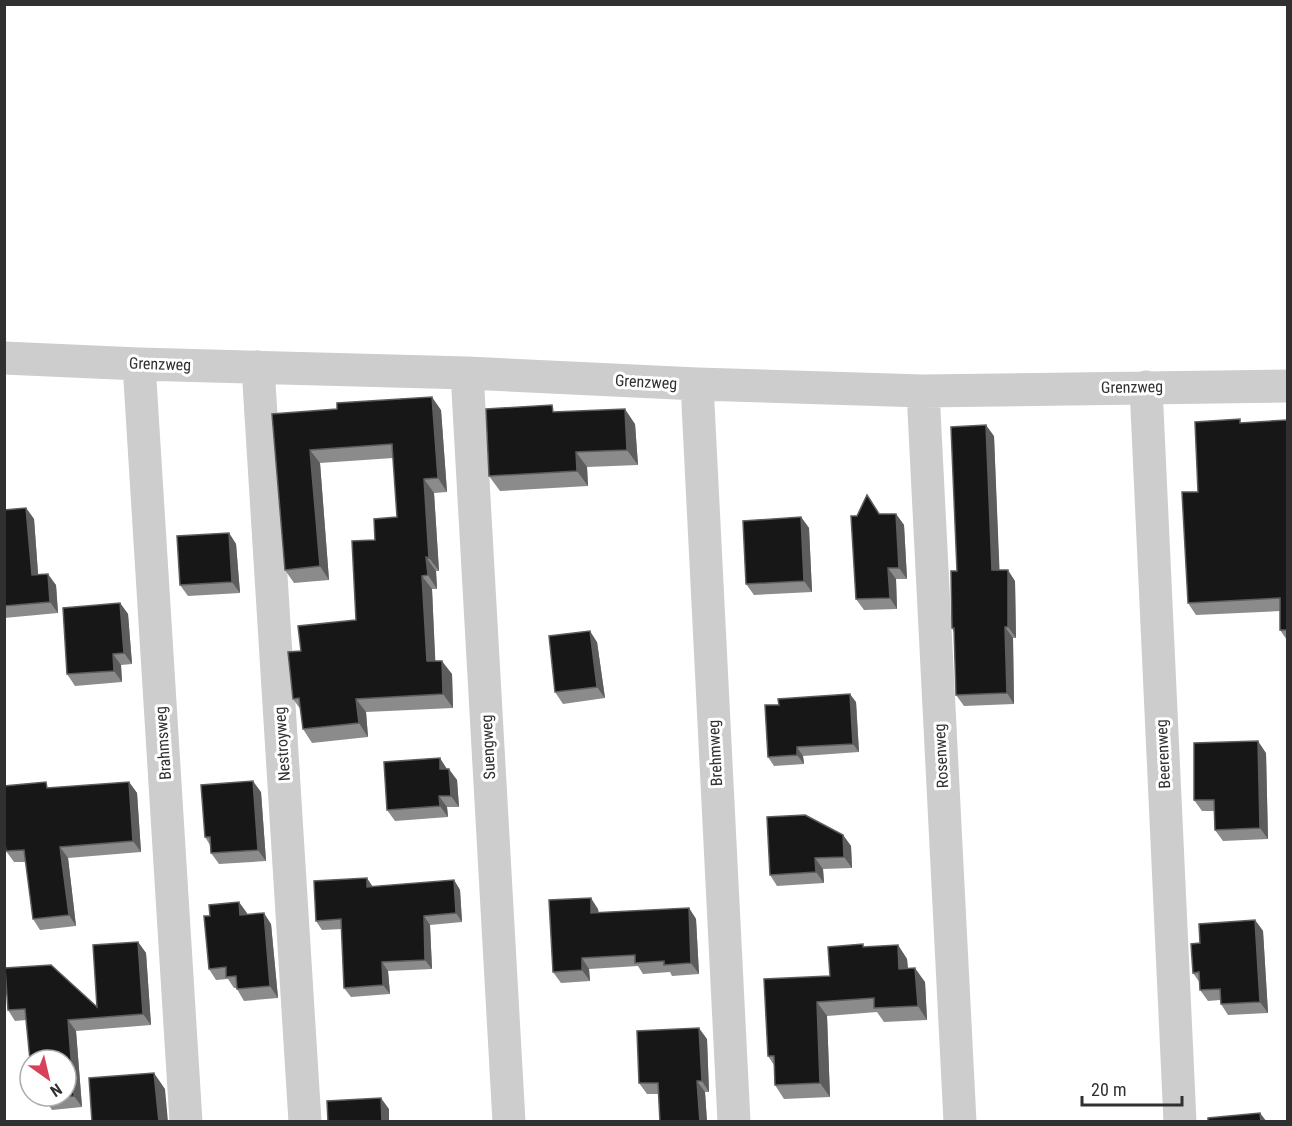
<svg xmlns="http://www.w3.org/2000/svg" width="1292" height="1126" font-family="'Roboto Condensed',sans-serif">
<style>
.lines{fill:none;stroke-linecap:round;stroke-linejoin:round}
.minor{stroke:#cdcdcd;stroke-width:33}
.wall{fill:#8b8b8b}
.shaded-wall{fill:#5d5d5d}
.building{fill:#171717;stroke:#5d5d5d;stroke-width:1.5}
.labels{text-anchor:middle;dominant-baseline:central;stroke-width:6;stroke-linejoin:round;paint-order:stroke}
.street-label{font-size:16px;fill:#303030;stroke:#fff}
</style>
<rect width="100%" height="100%" fill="#fff"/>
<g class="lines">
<path class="minor" d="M 4,358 L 139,364 L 467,373 L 697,384 L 923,391 L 1288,386
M 139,364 L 186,1122
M 258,367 L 305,1122
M 467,373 L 509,1122
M 697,384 L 734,1122
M 1146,387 L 1180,1122
M 923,391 L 960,1122"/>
</g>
<path class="wall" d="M 441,410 L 447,492 L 434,493 L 439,571 L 436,571 L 437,589 L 432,589 L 435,661 L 452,674 L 453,708 L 366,712 L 368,737 L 312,743 L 303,729 L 301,710 L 293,699 L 301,651 L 356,620 L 397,517 L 393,458 L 320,463 L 329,580 L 294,583 L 285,570 L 272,414 Z
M 557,411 L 635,424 L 638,465 L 587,467 L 588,486 L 500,491 L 489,476 Z
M 1287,420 L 1287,640 L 1280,630 L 1280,611 L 1196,615 L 1188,603 L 1198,492 L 1243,423 Z
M 994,436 L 999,570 L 1015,581 L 1016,638 L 1013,638 L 1014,704 L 964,706 L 956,695 L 954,632 L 952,628 L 957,571 Z
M 867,495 L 880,514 L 896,514 L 904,525 L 907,579 L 896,579 L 897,609 L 864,610 L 856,599 L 857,516 Z
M 26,508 L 34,519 L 38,574 L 56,585 L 58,613 L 4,618 L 4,510 Z
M 801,517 L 809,528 L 812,592 L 754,595 L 746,584 Z
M 229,533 L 236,544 L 240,593 L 188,596 L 180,585 Z
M 120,603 L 128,614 L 132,664 L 121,665 L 122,682 L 75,686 L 67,674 Z
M 597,642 L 605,698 L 563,704 L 555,692 Z
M 856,702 L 859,752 L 803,756 L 804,764 L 774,766 L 768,757 Z
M 1266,753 L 1268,839 L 1223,841 L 1215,830 L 1214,811 L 1202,811 L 1194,800 Z
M 447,769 L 457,780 L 459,807 L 447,807 L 448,817 L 395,821 L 387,810 Z
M 129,782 L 137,793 L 141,852 L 68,858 L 76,926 L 40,930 L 33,919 L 26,862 L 14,862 L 6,851 L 6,848 L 4,848 L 4,786 L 50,788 Z
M 261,792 L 266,861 L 219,864 L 211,853 L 210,845 L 205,837 Z
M 843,835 L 851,846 L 852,868 L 823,869 L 824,883 L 777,886 L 770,875 Z
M 454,880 L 460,890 L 462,922 L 430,925 L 432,969 L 388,971 L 390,994 L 351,997 L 344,988 L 342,929 L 322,930 L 316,921 L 373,887 Z
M 689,908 L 696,919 L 699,974 L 672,976 L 670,972 L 643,974 L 638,966 L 589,969 L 590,981 L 561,983 L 553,972 L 598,909 L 599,913 Z
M 247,913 L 247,915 L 271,924 L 278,998 L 244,1001 L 237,989 L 237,988 L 234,988 L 228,979 L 216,980 L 209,969 Z
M 1255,920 L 1263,931 L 1268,1013 L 1228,1015 L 1221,1004 L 1220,1000 L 1208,1001 L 1200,990 L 1200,983 L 1193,973 L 1200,943 Z
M 138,942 L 146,953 L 151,1025 L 76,1031 L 82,1107 L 52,1110 L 45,1099 L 66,1096 L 26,1020 L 15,1021 L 8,1010 L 5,968 L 97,1007 Z
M 898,945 L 907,959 L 908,968 L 925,982 L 927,1020 L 884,1022 L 877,1012 L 827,1016 L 830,1097 L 784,1099 L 775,1085 L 774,1065 L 768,1056 L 830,976 L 865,947 Z
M 707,1039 L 709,1092 L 705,1092 L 707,1122 L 660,1122 L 659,1094 L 647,1094 L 639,1083 Z"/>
<path class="shaded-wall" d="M 432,397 L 441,410 L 447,492 L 438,478 Z
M 625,409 L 635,424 L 638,465 L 627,450 Z
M 986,425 L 994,436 L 1000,581 L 992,570 Z
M 310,450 L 320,463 L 329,580 L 320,566 Z
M 576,452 L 587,467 L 588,486 L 577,471 Z
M 424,479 L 434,493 L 439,571 L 429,558 Z
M 26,508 L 34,519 L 39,586 L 32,575 Z
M 896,514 L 904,525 L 907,579 L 899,568 Z
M 801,517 L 809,528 L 812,592 L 804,581 Z
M 229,533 L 236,544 L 240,593 L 232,582 Z
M 426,557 L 436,571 L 437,589 L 428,575 Z
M 888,568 L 896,579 L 897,609 L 890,598 Z
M 1008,570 L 1015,581 L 1016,638 L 1008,627 Z
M 48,574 L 56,585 L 58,613 L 50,602 Z
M 422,576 L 432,589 L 436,675 L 427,661 Z
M 120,603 L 128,614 L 132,664 L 124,653 Z
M 1005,627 L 1013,638 L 1014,704 L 1007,693 Z
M 590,631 L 597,642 L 605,698 L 597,687 Z
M 113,654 L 121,665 L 122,682 L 114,671 Z
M 442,661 L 452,674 L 453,708 L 443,694 Z
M 850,694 L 856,702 L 859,752 L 853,744 Z
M 356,699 L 366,712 L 368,737 L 359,723 Z
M 1258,741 L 1266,753 L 1268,839 L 1260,828 Z
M 797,747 L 803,756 L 804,764 L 797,755 Z
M 440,758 L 447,769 L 440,769 Z
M 449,769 L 457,780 L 459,807 L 451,796 Z
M 253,781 L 261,792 L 266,861 L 258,850 Z
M 129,782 L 137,793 L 141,852 L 133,841 Z
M 439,796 L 447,807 L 448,817 L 440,806 Z
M 843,835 L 851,846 L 852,868 L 844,857 Z
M 60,847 L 68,858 L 76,926 L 69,915 Z
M 815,858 L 823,869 L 824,883 L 816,872 Z
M 367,878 L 373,887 L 367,887 Z
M 454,880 L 460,890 L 462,922 L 456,913 Z
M 591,898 L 598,909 L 599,924 L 591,913 Z
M 239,902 L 247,913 L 248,926 L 240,915 Z
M 689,908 L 696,919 L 699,974 L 691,963 Z
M 264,913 L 271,924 L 278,998 L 270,986 Z
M 424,916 L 430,925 L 432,969 L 425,960 Z
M 1255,920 L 1263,931 L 1268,1013 L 1260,1002 Z
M 138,942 L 146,953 L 151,1025 L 143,1014 Z
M 898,945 L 907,959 L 909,983 L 899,969 Z
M 582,958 L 589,969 L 590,981 L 582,970 Z
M 382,962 L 388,971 L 390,994 L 383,985 Z
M 915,968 L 925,982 L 927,1020 L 918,1006 Z
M 817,1002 L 827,1016 L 830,1097 L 820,1083 Z
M 68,1020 L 76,1031 L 82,1107 L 74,1096 Z
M 699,1028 L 707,1039 L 709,1092 L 702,1081 Z
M 154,1073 L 165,1089 L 168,1122 L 159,1122 Z
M 697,1081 L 705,1092 L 707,1122 L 700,1122 Z
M 381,1098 L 389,1109 L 389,1122 L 382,1122 Z
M 1260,1113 L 1267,1122 L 1261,1122 Z"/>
<path class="building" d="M 432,397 L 438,478 L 424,479 L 429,558 L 426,557 L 428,575 L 422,576 L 427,661 L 442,661 L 443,694 L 356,699 L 359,723 L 303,729 L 299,698 L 293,699 L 288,652 L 301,651 L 298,626 L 356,620 L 352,541 L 375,540 L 374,519 L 397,517 L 392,444 L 310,450 L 320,566 L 285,570 L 272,414 L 337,409 L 337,403 Z
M 552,405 L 553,412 L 625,409 L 627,450 L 576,452 L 577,471 L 489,476 L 486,409 Z
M 1240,419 L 1240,423 L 1287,420 L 1287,647 L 1287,630 L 1280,630 L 1280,598 L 1188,603 L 1182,492 L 1198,492 L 1195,422 Z
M 986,425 L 992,570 L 1008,570 L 1008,627 L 1005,627 L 1007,693 L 956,695 L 954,628 L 952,628 L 951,571 L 957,571 L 951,427 Z
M 867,495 L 879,514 L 896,514 L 899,568 L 888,568 L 890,598 L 856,599 L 851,516 L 857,516 Z
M 26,508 L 32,575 L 48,574 L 50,602 L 4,606 L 4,510 Z
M 801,517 L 804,581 L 746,584 L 743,521 Z
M 229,533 L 232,582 L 180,585 L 177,536 Z
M 120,603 L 124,653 L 113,654 L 114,671 L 67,674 L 63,608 Z
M 590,631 L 597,687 L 555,692 L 549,636 Z
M 850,694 L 853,744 L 797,747 L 797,755 L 768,757 L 765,705 L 779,705 L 778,699 Z
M 1258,741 L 1260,828 L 1215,830 L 1214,800 L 1194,800 L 1194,743 Z
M 440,758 L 440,769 L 449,769 L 451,796 L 439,796 L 440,806 L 387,810 L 384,762 Z
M 253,781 L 258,850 L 211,853 L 210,837 L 205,837 L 201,785 Z
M 46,782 L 47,788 L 129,782 L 133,841 L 60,847 L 69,915 L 33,919 L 24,850 L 6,851 L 4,836 L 4,786 Z
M 805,815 L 843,835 L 844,857 L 815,858 L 816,872 L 770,875 L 767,817 Z
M 367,878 L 367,887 L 454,880 L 456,913 L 424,916 L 425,960 L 382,962 L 383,985 L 344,988 L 341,919 L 316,921 L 314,881 Z
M 591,898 L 591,913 L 689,908 L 691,963 L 664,965 L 664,961 L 635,963 L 635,955 L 582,958 L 582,970 L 553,972 L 549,900 Z
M 239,902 L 240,915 L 264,913 L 270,986 L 237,989 L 236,976 L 226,977 L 226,967 L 209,969 L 204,916 L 210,916 L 209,905 Z
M 1255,920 L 1260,1002 L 1221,1004 L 1220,989 L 1200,990 L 1199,972 L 1193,973 L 1191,944 L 1200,943 L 1199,924 Z
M 138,942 L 143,1014 L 68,1020 L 74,1096 L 45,1099 L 44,1096 L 66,1096 L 66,1060 L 30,1060 L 25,1009 L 8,1010 L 5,968 L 51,965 L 97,1007 L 93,945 Z
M 863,944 L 863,947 L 898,945 L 899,969 L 915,968 L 918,1006 L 874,1008 L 874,998 L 817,1002 L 820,1083 L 775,1085 L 774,1056 L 768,1056 L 764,979 L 830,976 L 828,947 Z
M 699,1028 L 702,1081 L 697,1081 L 700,1122 L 660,1122 L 658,1083 L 639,1083 L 637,1031 Z
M 154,1073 L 159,1122 L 92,1122 L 89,1078 Z
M 381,1098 L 382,1122 L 328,1122 L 327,1101 Z
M 1260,1113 L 1261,1122 L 1208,1122 L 1208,1118 Z"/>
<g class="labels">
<g class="street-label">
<text transform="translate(160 364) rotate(2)">Grenzweg</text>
<text transform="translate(646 382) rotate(3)">Grenzweg</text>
<text transform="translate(1132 387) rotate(-1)">Grenzweg</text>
<text transform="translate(163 743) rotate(-94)">Brahmsweg</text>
<text transform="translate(282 744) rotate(-94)">Nestroyweg</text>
<text transform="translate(488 747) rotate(-93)">Suengweg</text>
<text transform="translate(715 753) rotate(-93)">Brehmweg</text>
<text transform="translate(1163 754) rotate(-93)">Beerenweg</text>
<text transform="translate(941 756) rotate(-93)">Rosenweg</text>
</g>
</g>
<rect width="1292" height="1126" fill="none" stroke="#303030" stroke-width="12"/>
<g transform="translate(48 1078) rotate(146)"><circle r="28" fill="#ffffff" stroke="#acacac" stroke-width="1.5"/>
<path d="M0-4.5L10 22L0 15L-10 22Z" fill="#d84158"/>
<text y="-9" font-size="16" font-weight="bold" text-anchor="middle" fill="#303030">N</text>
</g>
<path d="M1082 1096v9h100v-9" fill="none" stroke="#303030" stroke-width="3"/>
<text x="1091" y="1096" font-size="18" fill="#303030" stroke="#ffffff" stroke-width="4.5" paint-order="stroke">20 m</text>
</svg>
